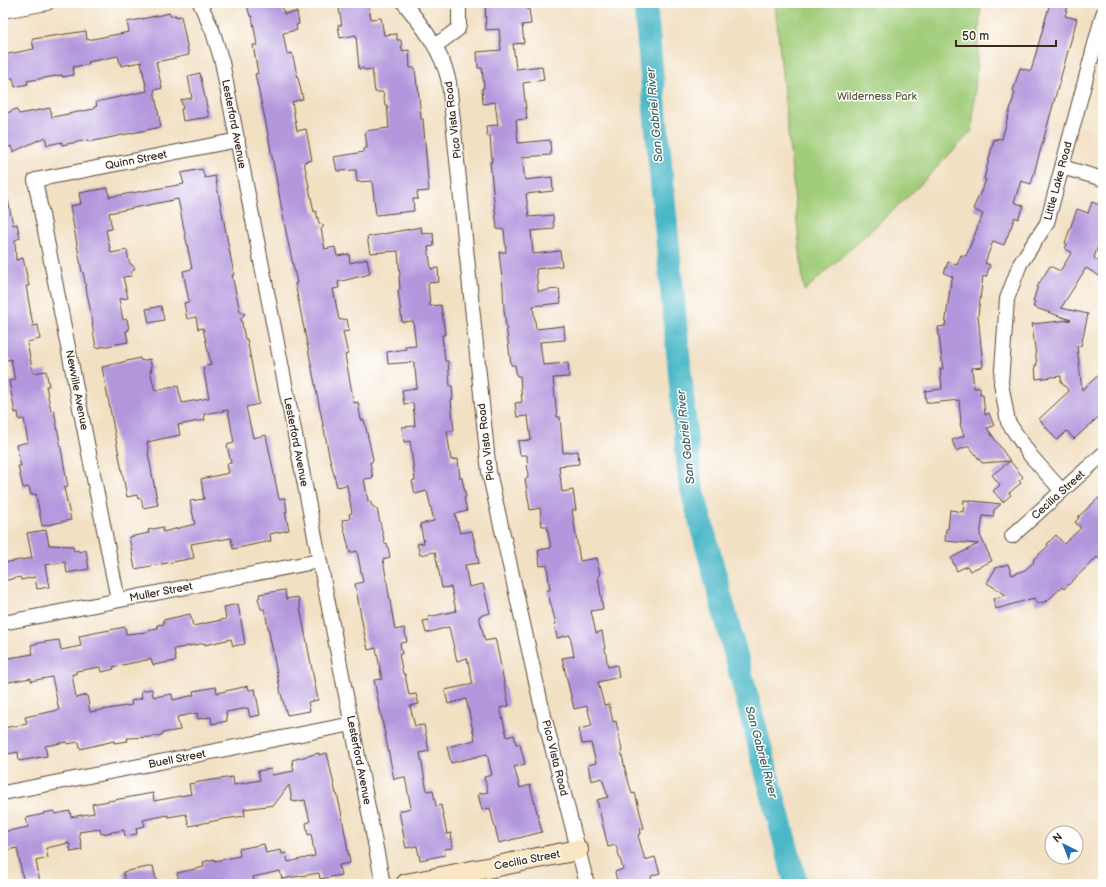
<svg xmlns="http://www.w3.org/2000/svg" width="1106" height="887" font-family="'Balsamiq Sans',sans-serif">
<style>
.green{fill:#a1cd7a;stroke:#6e7c4c}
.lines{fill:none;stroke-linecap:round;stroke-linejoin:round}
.river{stroke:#4cb8c7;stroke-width:24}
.building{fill:#b297dd}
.street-casing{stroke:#564537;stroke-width:16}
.secondary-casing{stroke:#564537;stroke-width:22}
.street{stroke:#fff;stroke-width:14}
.secondary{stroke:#fbe6c4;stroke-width:20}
.labels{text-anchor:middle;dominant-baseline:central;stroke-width:3;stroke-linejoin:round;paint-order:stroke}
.park-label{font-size:11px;fill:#5a5b3a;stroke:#fff}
.street-label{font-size:11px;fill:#3b2a1e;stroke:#fff}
.water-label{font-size:12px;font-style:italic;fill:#426362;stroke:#fff}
</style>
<rect width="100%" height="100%" fill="#fff"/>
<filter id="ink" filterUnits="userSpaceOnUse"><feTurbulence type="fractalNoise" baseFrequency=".025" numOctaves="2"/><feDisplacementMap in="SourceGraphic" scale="8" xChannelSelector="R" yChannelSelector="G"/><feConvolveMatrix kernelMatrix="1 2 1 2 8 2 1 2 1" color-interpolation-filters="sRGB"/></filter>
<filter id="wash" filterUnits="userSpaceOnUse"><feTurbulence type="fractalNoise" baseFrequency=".012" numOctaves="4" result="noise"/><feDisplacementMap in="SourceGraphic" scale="16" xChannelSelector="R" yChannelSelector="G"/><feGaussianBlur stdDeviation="0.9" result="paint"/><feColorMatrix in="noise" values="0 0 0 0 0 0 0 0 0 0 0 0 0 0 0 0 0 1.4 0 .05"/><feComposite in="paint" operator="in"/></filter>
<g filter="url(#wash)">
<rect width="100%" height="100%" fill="#f2e0c3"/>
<path class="green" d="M 775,3 L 981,3 L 972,131 L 913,192 L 804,291 Z"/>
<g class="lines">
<path class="river" d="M 645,3 L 690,481 L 796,884"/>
</g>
<g id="blocks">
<path class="building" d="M 251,3 L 282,3 L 284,14 L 297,12 L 299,24 L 296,25 L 297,30 L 283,33 L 287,54 L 292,53 L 303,99 L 292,102 L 297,131 L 306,129 L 312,160 L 304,162 L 314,212 L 316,211 L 319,223 L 324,226 L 321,229 L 325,249 L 335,247 L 337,256 L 349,254 L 350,263 L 367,259 L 370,274 L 338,282 L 339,288 L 333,289 L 339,320 L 347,319 L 349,331 L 343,332 L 348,354 L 345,355 L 354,403 L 358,402 L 361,420 L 364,420 L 373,459 L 372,462 L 370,462 L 373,478 L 364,479 L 368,501 L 370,501 L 372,506 L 377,509 L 385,544 L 387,543 L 390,557 L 383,559 L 395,630 L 404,628 L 407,642 L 400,643 L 402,654 L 399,654 L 403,674 L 405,674 L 409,695 L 416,694 L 419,704 L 410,706 L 415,726 L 424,725 L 429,751 L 420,753 L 427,791 L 433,790 L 436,806 L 441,805 L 447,834 L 451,833 L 453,848 L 444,849 L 445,855 L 420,860 L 417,846 L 406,848 L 399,811 L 411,808 L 405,777 L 394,779 L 374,680 L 382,679 L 376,648 L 368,650 L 364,632 L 355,584 L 363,582 L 357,551 L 350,553 L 342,520 L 350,519 L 349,514 L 352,513 L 347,485 L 337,487 L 329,455 L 295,283 L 297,283 L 287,237 L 265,119 L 255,74 L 258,73 L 253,45 L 257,45 L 252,16 L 250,16 L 247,5 L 251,4 Z
M 338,3 L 368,3 L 371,19 L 381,18 L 384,35 L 397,34 L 397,40 L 401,40 L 402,51 L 409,50 L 410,68 L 415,68 L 417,86 L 418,86 L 421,119 L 423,119 L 429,191 L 417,192 L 418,199 L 413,199 L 414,211 L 376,215 L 372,181 L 357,182 L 356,170 L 337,171 L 334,157 L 364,152 L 364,148 L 367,148 L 365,131 L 389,128 L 387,105 L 385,105 L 383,92 L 375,92 L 372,69 L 364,70 L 363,68 L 359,69 L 356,35 L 340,38 L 338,25 L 342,25 Z
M 485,3 L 527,3 L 527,9 L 529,9 L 531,24 L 522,25 L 524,43 L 513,44 L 516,69 L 542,66 L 544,80 L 523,83 L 527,119 L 516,120 L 518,143 L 550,140 L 551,155 L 522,157 L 525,180 L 552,177 L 553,191 L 526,194 L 529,217 L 553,215 L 554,229 L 531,231 L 533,254 L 560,251 L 562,266 L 536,269 L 538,291 L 559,289 L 561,303 L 533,306 L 536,329 L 564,326 L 565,340 L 540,342 L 543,365 L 568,363 L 569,377 L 553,378 L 557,417 L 560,417 L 563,453 L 578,451 L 579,464 L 559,466 L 562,492 L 573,490 L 576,510 L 572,510 L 580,561 L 597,558 L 600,576 L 598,576 L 603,609 L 591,611 L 596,633 L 602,631 L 608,667 L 617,665 L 619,677 L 598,682 L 604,705 L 609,704 L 613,722 L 616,721 L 622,750 L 621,751 L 626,773 L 632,794 L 635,793 L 644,828 L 640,829 L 641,834 L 638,835 L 645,860 L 655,857 L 660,873 L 651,876 L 653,884 L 618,884 L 615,872 L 623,869 L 616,845 L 608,847 L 597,800 L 608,797 L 602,778 L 591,781 L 588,765 L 596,763 L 591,743 L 582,744 L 579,729 L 592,726 L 587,706 L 574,709 L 562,658 L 574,656 L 570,635 L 557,638 L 554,624 L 556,624 L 547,590 L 550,590 L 547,565 L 540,566 L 538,550 L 551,548 L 547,526 L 542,526 L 540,508 L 530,510 L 525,479 L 528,478 L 527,455 L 520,455 L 518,441 L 531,440 L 528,416 L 517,417 L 515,403 L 522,402 L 520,376 L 517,376 L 515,365 L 511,365 L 504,310 L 503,288 L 499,252 L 506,252 L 504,230 L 497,229 L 490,162 L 492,162 L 490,136 L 487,136 L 486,126 L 498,125 L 495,102 L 483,104 L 482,88 L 484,88 L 482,68 L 478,68 L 477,52 L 501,50 L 499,29 L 486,30 Z
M 1050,3 L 1069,3 L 1065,16 L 1077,19 L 1031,184 L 1021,181 L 1014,202 L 1024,206 L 1018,219 L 1015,217 L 1004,245 L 993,241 L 985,263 L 990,265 L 986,277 L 983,276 L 978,315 L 983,367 L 972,368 L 974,388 L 980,388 L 980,394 L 983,394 L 985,415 L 989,413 L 994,426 L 987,428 L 1010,461 L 982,463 L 969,446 L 956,451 L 952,440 L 964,436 L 960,424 L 961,423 L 959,400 L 931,403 L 931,402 L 926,402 L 925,391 L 942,389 L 940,369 L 943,369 L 938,327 L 945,326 L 951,281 L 953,277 L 944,273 L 948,262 L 957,265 L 961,255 L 966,256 L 983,214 L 973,209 L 986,180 L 984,179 L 994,139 L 997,140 L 997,138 L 1002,139 L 1015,92 L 1013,91 L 1020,68 L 1031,71 Z
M 170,13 L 170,16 L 176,15 L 176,17 L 181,16 L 189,55 L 156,62 L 162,88 L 154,90 L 161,127 L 89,142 L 88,140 L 62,145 L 62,142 L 47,145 L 45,137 L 13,152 L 11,146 L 3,150 L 3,115 L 16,109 L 19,114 L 50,108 L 52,117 L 94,109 L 94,107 L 97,106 L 96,102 L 147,91 L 141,62 L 121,66 L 118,56 L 88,62 L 89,64 L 73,67 L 74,75 L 62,77 L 62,75 L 27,81 L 28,84 L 15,87 L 13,78 L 4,79 L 3,55 L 34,49 L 32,40 L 33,39 L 86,31 L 87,40 L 129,32 L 127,22 Z
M 200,73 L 209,117 L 183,121 L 181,109 L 183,109 L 181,100 L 192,98 L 188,76 Z
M 202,169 L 205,178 L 215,176 L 228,243 L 234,275 L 232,275 L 240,312 L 245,314 L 241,318 L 245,339 L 247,339 L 259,404 L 246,407 L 253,438 L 266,435 L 279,499 L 285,498 L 287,512 L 285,512 L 289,530 L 270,534 L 271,541 L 233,549 L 231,538 L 219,540 L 219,539 L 191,544 L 194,558 L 135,569 L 129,537 L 149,533 L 148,530 L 163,527 L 163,532 L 195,524 L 190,501 L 204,499 L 201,479 L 229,473 L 227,464 L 231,463 L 227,445 L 234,443 L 228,410 L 204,414 L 205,420 L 178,425 L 180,435 L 147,442 L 149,452 L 148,453 L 158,505 L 143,508 L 141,498 L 138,499 L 137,495 L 127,497 L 102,367 L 140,358 L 141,361 L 150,359 L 152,370 L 150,370 L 155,391 L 178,386 L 182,403 L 209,398 L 203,367 L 211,365 L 203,328 L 198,329 L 196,317 L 187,319 L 184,303 L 189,302 L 183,271 L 192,269 L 178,199 L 109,213 L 112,229 L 106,230 L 111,253 L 127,250 L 129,262 L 135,268 L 131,273 L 132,276 L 123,277 L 128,298 L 119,299 L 123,320 L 127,319 L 129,330 L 126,331 L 128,342 L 96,348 L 92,324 L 93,324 L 83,272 L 82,272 L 70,206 L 81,204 L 79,193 L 108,188 L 109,197 L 184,184 L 181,173 Z
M 3,200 L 8,200 L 13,225 L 17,224 L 20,238 L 15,240 L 16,260 L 23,258 L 29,286 L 26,286 L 33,326 L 38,325 L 40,339 L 27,342 L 33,373 L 46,371 L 49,386 L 46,386 L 51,411 L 54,410 L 68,487 L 64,488 L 71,520 L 42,526 L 36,494 L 31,495 L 29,487 L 23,488 L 18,466 L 21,466 L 16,445 L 28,442 L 24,419 L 19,420 L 18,412 L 15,413 L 9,381 L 15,380 L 11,359 L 3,361 Z
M 1092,202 L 1103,206 L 1103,229 L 1094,258 L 1103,264 L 1103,278 L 1086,268 L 1061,308 L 1088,314 L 1081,346 L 1077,346 L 1082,390 L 1103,371 L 1103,413 L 1074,439 L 1067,431 L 1057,440 L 1039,419 L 1069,391 L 1061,382 L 1061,376 L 1036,379 L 1035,365 L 1037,365 L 1032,324 L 1071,320 L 1033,307 L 1035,302 L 1033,302 L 1038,285 L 1050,266 L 1060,271 L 1072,252 L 1065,249 L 1067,244 L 1065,243 L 1077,209 L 1088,213 Z
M 421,227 L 422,234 L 433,233 L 434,246 L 428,247 L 431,269 L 438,268 L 439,282 L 428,283 L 430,306 L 441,305 L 445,335 L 442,335 L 445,361 L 448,361 L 450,386 L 452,386 L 453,399 L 451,400 L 454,431 L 447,431 L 451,460 L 458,459 L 460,478 L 462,478 L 466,497 L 464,498 L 467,511 L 455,514 L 460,533 L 472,531 L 479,563 L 465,565 L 469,587 L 483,584 L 490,613 L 479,616 L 485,641 L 495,639 L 496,642 L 509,706 L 500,708 L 507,737 L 514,735 L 516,744 L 520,744 L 525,764 L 514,767 L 520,788 L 530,785 L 542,832 L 499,843 L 490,808 L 482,810 L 478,794 L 488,792 L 484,777 L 492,775 L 487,754 L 451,763 L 447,747 L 475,740 L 466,699 L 448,704 L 445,690 L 473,684 L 467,658 L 457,661 L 449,627 L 426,633 L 423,621 L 429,620 L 428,617 L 456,611 L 451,587 L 442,588 L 435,552 L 420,555 L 417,544 L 424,543 L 420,524 L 434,521 L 427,491 L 415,494 L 412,481 L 415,480 L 410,441 L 404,442 L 402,427 L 415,426 L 413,403 L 404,404 L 402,390 L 417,388 L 415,368 L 414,368 L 414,362 L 388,364 L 387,352 L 406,349 L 405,347 L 416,346 L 413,321 L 402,322 L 398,290 L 400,289 L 399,276 L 400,276 L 398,251 L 370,253 L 367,237 Z
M 161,306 L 164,320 L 149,323 L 146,309 Z
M 1010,461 L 1023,477 L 1019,481 L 1021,483 L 1009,493 L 1011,495 L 1003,502 L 993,491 L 1000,485 L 992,475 Z
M 1103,494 L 1103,563 L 1097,557 L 1064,589 L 1062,587 L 1047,601 L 1037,604 L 1034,598 L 996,609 L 993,599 L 1006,595 L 987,583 L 996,568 L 1008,564 L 1012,575 L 1025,570 L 1034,562 L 1033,560 L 1048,546 L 1047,544 L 1056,535 L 1064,544 L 1081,528 L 1075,522 L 1079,518 L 1078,517 Z
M 964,500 L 1001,504 L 994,510 L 993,517 L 983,516 L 980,535 L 992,561 L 970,571 L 967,566 L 957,571 L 951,558 L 978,544 L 945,541 L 946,529 L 948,529 L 950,510 L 963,512 Z
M 46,530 L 49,545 L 73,546 L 74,551 L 78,550 L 79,552 L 86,550 L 89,569 L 67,573 L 65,562 L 45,565 L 49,587 L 37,589 L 35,577 L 21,580 L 20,577 L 3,581 L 3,563 L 32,558 L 27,533 Z
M 285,590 L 286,599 L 298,597 L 318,700 L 308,702 L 310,711 L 287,715 L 281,694 L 266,617 L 264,609 L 261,609 L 258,598 L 260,597 L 259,594 Z
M 238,604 L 245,644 L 233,646 L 231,639 L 205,645 L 205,643 L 174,649 L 176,661 L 153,665 L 151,659 L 113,667 L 114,669 L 102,672 L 101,667 L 76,671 L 76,674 L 72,674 L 76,698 L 87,695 L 90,712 L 132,705 L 131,701 L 142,698 L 141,691 L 152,689 L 153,696 L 154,697 L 172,694 L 173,700 L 194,695 L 193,691 L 216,687 L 217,693 L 248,686 L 249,690 L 255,689 L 260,715 L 250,717 L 248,708 L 226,712 L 227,721 L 212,724 L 211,717 L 198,719 L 197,713 L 177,717 L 180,730 L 162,733 L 162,735 L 151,737 L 127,738 L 128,741 L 114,743 L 114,741 L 80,749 L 79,742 L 67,744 L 67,742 L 45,746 L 47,756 L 19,761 L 18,752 L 3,755 L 3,728 L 27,724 L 25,717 L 59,710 L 52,677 L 31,681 L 31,678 L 3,683 L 3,659 L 33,654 L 31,645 L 44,642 L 59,640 L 61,650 L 81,646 L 79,636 L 125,627 L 126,634 L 148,632 L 148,630 L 158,628 L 157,625 L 164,624 L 163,620 L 190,614 L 193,626 L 226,619 L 224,607 Z
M 319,753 L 319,755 L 327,753 L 336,794 L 337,794 L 341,811 L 350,863 L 339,865 L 341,875 L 320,879 L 319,873 L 282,879 L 280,871 L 253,877 L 254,882 L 245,884 L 180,884 L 177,873 L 204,867 L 203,862 L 214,859 L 215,861 L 240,856 L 239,849 L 264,844 L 266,853 L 281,850 L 282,854 L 286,853 L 288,862 L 315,856 L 311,834 L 308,835 L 306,823 L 310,822 L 305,800 L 294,802 L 294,801 L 292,801 L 289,785 L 274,805 L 244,809 L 245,816 L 224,819 L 189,826 L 186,814 L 168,817 L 168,815 L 143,820 L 145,826 L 136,828 L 137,834 L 125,836 L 124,830 L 101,834 L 100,829 L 79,832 L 82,850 L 71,852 L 69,843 L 46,848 L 48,858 L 36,861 L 40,882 L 24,884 L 17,848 L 3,851 L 3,832 L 28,827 L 26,818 L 44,814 L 43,813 L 54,811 L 55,814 L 70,811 L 71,817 L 94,813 L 92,804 L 153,793 L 154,801 L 191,794 L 189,784 L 205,781 L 233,777 L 234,785 L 260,780 L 258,771 L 271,769 L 272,775 L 294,771 L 292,760 Z
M 153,866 L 157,884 L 126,884 L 123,872 Z"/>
</g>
</g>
<g filter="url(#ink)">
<use href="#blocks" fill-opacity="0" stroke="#564537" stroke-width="1"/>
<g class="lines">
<g class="street-casing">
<path id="street" d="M 200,3 L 213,32 L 222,62 L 383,884
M 404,3 C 424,28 442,51 449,82 L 489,472 L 541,704 L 587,884
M 3,11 L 47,3
M 435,46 L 458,29 L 459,25 L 459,3
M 1062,167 L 1103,179
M 1062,491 L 1030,455 L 1008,422 L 1001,383 L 1007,299 L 1020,264 L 1047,223 L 1103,14
M 1012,536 L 1103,454
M 118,600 L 35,180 L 238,140
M 3,623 L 319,561
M 3,793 L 352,724"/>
</g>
<g class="secondary-casing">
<path id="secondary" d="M 406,884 L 578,850"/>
</g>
<use href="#street" class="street"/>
<use href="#secondary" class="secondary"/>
</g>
</g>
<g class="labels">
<g class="park-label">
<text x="877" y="96">Wilderness Park</text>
</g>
<g class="street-label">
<text transform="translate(453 120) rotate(-97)">Pico Vista Road</text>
<text transform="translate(234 124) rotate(79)">Lesterford Avenue</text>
<text transform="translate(136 160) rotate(-11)">Quinn Street</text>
<text transform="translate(1058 181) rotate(-75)">Little Lake Road</text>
<text transform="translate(77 390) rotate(79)">Newville Avenue</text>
<text transform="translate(296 442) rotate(79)">Lesterford Avenue</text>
<text transform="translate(486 442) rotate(-97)">Pico Vista Road</text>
<text transform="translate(1058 495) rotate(-42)">Cecilia Street</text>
<text transform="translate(161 592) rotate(-11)">Muller Street</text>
<text transform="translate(555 758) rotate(76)">Pico Vista Road</text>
<text transform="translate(177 759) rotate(-11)">Buell Street</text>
<text transform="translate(359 760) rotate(79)">Lesterford Avenue</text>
<text transform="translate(527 860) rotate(-11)">Cecilia Street</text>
</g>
<g class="water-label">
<text transform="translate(655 115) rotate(-95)">San Gabriel River</text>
<text transform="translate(686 437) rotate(-96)">San Gabriel River</text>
<text transform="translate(761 752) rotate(75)">San Gabriel River</text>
</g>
</g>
<rect width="1106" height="887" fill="none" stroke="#fff" stroke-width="16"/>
<g transform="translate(1064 845) rotate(318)"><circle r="19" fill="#ffffff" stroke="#b1aaa5"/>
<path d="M0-3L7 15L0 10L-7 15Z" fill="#1f6fb2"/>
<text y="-6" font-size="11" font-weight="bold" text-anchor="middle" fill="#3b2a1e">N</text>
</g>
<path d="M956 40v6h100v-6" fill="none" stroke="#3b2a1e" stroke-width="2"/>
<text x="962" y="40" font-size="12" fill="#3b2a1e" stroke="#ffffff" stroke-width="3" paint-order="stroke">50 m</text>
</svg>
